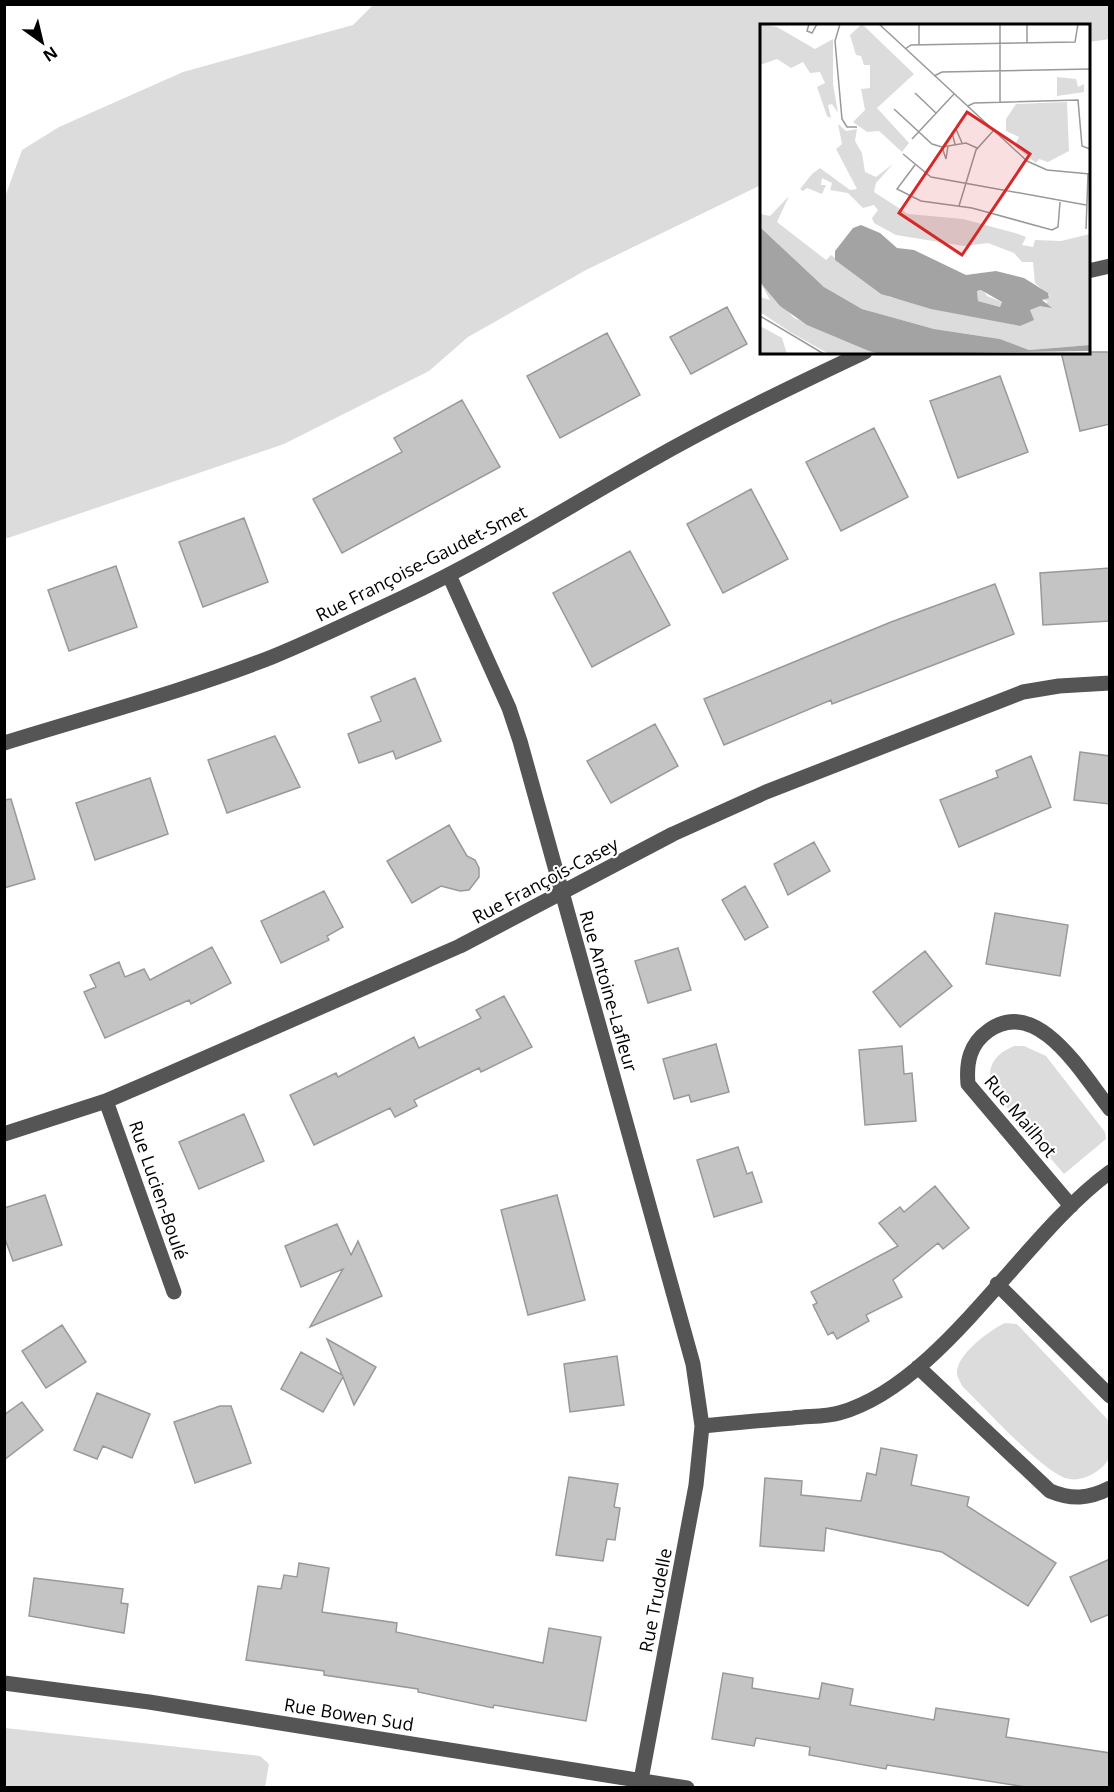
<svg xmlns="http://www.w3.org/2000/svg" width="1114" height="1792" font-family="'Open Sans',sans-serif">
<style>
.green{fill:#dcdcdc}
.building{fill:#c4c4c4;stroke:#999;stroke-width:1.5}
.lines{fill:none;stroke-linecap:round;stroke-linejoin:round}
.minor{stroke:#555;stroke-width:15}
.labels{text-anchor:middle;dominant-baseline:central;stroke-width:4.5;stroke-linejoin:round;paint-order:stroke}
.street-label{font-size:18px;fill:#000;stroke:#fff}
.inset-road{fill:none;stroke:#999;stroke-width:1.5}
.view{fill:#d62828;fill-opacity:0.15;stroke:#d62828;stroke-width:3}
.inset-edge{fill:none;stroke:#000;stroke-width:3}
</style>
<rect width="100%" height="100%" fill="#fff"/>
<path class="green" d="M 374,4 L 1109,4 L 1110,39 L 1089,42 L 1088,26 L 762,26 L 761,185 L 586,270 L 468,337 L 429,371 L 284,444 L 5,539 L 5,197 L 22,150 L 59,127 L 183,72 L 353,25 Z
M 1014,1046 L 1024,1046 L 1046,1056 L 1105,1132 L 1106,1139 L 1064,1174 L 992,1090 C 986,1067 993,1055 1014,1046 Z
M 1005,1323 L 1017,1324 L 1107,1419 C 1112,1429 1113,1454 1106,1463 C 1097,1474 1080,1483 1065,1478 C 1039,1468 985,1408 962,1386 C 961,1383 957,1377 957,1373 C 956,1355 990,1330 1005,1323 Z
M 5,1728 L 260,1756 L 269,1764 L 265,1787 L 5,1787 Z"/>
<path class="building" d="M 727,307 L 747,344 L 691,374 L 670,337 Z
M 607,333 L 640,395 L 560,438 L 527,376 Z
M 1061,352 L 1110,352 L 1110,424 L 1080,431 Z
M 1000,376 L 1028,452 L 958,478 L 930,401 Z
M 462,400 L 500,467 L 342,553 L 313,499 L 402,452 L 394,438 Z
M 874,428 L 908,497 L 841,531 L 806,462 Z
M 751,489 L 788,559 L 723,593 L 687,524 Z
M 244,518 L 268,582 L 203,607 L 179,542 Z
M 630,551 L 670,625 L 592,667 L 553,593 Z
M 116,566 L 137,627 L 69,651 L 48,590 Z
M 1110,568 L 1110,621 L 1043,625 L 1040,573 Z
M 995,584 L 1014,634 L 832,704 L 831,700 L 724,745 L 704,699 L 891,622 Z
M 415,678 L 441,741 L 396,759 L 393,751 L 359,763 L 348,734 L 381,721 L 371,697 Z
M 655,724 L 678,766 L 611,803 L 587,761 Z
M 275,736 L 300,787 L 227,813 L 208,760 Z
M 1080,752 L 1110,756 L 1110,804 L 1074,800 Z
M 1031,756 L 1051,807 L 959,847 L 940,800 L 998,777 L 996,771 Z
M 150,778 L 168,834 L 95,860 L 76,803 Z
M 11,799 L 35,879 L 4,888 L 4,800 Z
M 449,825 L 467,856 L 475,860 L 479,868 L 479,877 L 469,890 L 460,891 L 441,886 L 412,903 L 387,861 Z
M 814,842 L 830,871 L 788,895 L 774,864 Z
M 745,886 L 768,927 L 745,940 L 722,900 Z
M 324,891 L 343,927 L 327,936 L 329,940 L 281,963 L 261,921 Z
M 995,913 L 1068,925 L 1060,976 L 986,964 Z
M 212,947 L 231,983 L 191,1004 L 189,1000 L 105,1038 L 84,992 L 96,987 L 90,975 L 119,962 L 125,977 L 144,969 L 150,980 Z
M 678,948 L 691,990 L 648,1003 L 635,961 Z
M 925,951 L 952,986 L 900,1027 L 873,992 Z
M 504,996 L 532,1047 L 481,1072 L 479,1068 L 414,1100 L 417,1106 L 395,1117 L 390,1108 L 314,1145 L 290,1095 L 336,1073 L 338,1077 L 414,1037 L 419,1048 L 481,1018 L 476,1010 Z
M 716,1044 L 729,1092 L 691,1102 L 689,1095 L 674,1099 L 663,1059 Z
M 902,1046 L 904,1074 L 912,1073 L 916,1121 L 865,1125 L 859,1050 Z
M 244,1114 L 264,1161 L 199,1189 L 179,1142 Z
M 738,1147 L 747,1174 L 752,1172 L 762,1202 L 714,1217 L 697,1160 Z
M 935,1186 L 969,1228 L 943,1249 L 938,1243 L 893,1280 L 902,1297 L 866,1315 L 869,1321 L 837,1339 L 833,1332 L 828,1335 L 813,1305 L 817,1303 L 811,1292 L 898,1246 L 879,1223 L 900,1207 L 904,1212 Z
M 45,1195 L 62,1245 L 13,1261 L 4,1236 L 4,1208 Z
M 557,1195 L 585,1300 L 528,1315 L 501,1210 Z
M 337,1224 L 351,1255 L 358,1241 L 382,1296 L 310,1327 L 343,1269 L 301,1287 L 285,1246 Z
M 62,1325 L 86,1362 L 46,1388 L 22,1351 Z
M 327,1339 L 376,1367 L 354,1405 L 343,1377 L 323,1412 L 281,1389 L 301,1352 L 342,1375 Z
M 617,1356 L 624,1405 L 570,1412 L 564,1364 Z
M 97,1393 L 150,1414 L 132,1458 L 103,1446 L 97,1459 L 74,1450 Z
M 22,1402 L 43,1430 L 4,1460 L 4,1415 Z
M 220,1406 L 231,1406 L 251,1463 L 195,1483 L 174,1422 Z
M 881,1448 L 917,1455 L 911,1485 L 969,1497 L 967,1506 L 1056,1563 L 1028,1606 L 942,1552 L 826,1528 L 824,1551 L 760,1546 L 765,1478 L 802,1481 L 801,1495 L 861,1501 L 867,1473 L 876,1475 Z
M 569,1477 L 618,1484 L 614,1507 L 620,1508 L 615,1540 L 607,1539 L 603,1561 L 556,1555 Z
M 1110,1559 L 1110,1614 L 1091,1622 L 1070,1577 Z
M 299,1563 L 329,1568 L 322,1612 L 397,1623 L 396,1632 L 543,1663 L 549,1628 L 601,1637 L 586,1721 L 494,1705 L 493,1708 L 418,1692 L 418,1689 L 324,1675 L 324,1671 L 246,1660 L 258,1586 L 281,1589 L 284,1575 L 297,1577 Z
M 34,1578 L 123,1589 L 121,1603 L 128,1604 L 124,1633 L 29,1616 Z
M 723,1673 L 753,1678 L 752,1688 L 819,1699 L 822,1683 L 853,1689 L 850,1705 L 934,1720 L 936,1708 L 1009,1719 L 1006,1737 L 1110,1753 L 1110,1788 L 1032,1788 L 887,1765 L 886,1769 L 809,1755 L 810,1747 L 756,1738 L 754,1746 L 712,1739 Z"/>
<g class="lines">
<path class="minor" d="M 1088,271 L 1110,266
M 449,575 L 509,708 L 520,741 L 693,1364 L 702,1426 L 696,1485 L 641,1780
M 4,743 C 94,715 185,691 272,657 C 316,639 359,618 402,598 C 487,558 566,508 648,462 C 718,422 791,387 865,352
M 106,1101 L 174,1292
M 4,1134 L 106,1101 L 148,1083 L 460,946 L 673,834 L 766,792 L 1023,692 L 1059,686 L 1110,683
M 1071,1206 L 968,1084 C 966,1062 970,1044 988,1031 C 1038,994 1084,1077 1110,1109
M 997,1284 L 1110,1396
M 918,1367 L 1050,1491 C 1072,1500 1088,1499 1110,1488
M 702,1426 C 733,1423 763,1420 793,1418 C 808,1416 825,1417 839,1413 C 941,1385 1023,1235 1110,1172
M 4,1683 L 149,1702 L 687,1788"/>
</g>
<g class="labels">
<g class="street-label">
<text transform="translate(421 563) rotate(-27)">Rue Françoise-Gaudet-Smet</text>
<text transform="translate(545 880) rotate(-28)">Rue François-Casey</text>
<text transform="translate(609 991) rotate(74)">Rue Antoine-Lafleur</text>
<text transform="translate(1021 1116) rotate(50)">Rue Mailhot</text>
<text transform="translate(159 1190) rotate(71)">Rue Lucien-Boulé</text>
<text transform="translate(655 1600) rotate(-79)">Rue Trudelle</text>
<text transform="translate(349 1714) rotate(9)">Rue Bowen Sud</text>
</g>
</g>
<g transform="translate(760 24)">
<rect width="330" height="330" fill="#fff"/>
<path d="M 0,0 L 17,3 L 55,25 L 73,15 L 73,60 L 78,89 L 72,80 L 68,81 L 71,94 L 67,92 L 57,63 L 65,59 L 60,48 L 50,49 L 43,38 L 31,44 L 17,35 L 0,41 ZM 102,0 L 154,50 L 117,84 L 149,119 L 142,128 L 119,107 L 107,108 L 93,98 L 105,86 L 101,65 L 110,64 L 110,41 L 104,41 L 101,32 L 96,31 L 90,11 ZM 297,53 L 316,55 L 318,63 L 324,60 L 324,68 L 297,72 ZM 307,78 L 309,127 L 288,138 L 279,135 L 276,139 L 254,122 L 259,113 L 246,107 L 246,95 L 256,80 ZM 78,100 L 86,107 L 97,105 L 95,117 L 102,129 L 105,148 L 116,153 L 133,140 L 116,159 L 114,168 L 148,190 L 203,195 L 255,209 L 266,213 L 262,221 L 273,223 L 275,216 L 301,217 L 330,210 L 330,321 L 269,326 L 240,315 L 174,305 L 102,285 L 64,263 L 0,203 L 0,190 L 10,192 L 29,172 L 17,198 L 66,236 L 71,231 L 129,273 L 260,302 L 270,286 L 288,278 L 282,274 L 290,272 L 275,259 L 273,238 L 262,238 L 254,229 L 228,219 L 204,222 L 136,211 L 114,199 L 112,194 L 118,186 L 114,181 L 103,184 L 88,169 L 70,166 L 72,159 L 62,154 L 61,161 L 66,161 L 62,170 L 47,164 L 43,167 L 40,165 L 52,150 L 60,144 L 90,166 L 97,165 L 76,125 L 82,120 ZM 0,258 L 34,294 L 121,330 L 69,330 L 30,308 L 0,288 L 0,273 L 10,276 ZM 223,266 L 227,272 L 242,278 L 240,283 L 218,277 L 217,267 ZM 0,302 L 22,314 L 27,330 L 0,330 Z" fill="#dcdcdc"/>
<path d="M 101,201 L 120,209 L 137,224 L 154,226 L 206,251 L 236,247 L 264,254 L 288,269 L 289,274 L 282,276 L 292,284 L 280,282 L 270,286 L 274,296 L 260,302 L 171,285 L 121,270 L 75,236 L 75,227 L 93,204 ZM 221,266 L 242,278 L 240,283 L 218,277 L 217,267 ZM 0,203 L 64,263 L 102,285 L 174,305 L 240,315 L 269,326 L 330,321 L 330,327 L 121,330 L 109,327 L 47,301 L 20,282 L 0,258 Z" fill="#a3a3a3" fill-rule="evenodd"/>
<path class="inset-road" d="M 49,0 L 47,7 L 52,9 L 57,0M 80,0 L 75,17 L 82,95 L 87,103 L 97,103M 119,0 L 267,137 L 287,146 L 330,150M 159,0 L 159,21M 240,0 L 240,78M 267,19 L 267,0M 145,25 L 151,21 L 315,18 L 318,0M 174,52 L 182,48 L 330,45M 155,69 L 176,89M 208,82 L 214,79 L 318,76 L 322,122 L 330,125M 134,85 L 172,120 L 182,123 L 206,119 L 217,124M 152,115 L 194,70M 195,120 L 192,109 L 196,105 L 202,119M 182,123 L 186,135 L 188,122M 143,130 L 171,153 L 326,181M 155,141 L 137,165 L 161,177 L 212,184 L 292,206 L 298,203 L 300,178M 199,182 L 216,126 L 234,106M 326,205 L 328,150M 0,292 L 64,330"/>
<path class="view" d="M 207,88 L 270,130 L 202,231 L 139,189 Z"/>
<rect width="330" height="330" class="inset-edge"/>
</g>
<rect width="1114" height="1792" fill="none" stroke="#000000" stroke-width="12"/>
<g transform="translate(42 42) rotate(146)" stroke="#ffffff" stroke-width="4.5" paint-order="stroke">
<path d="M0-4.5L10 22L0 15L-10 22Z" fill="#000000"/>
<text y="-9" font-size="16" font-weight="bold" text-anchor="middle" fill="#000000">N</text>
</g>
</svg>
